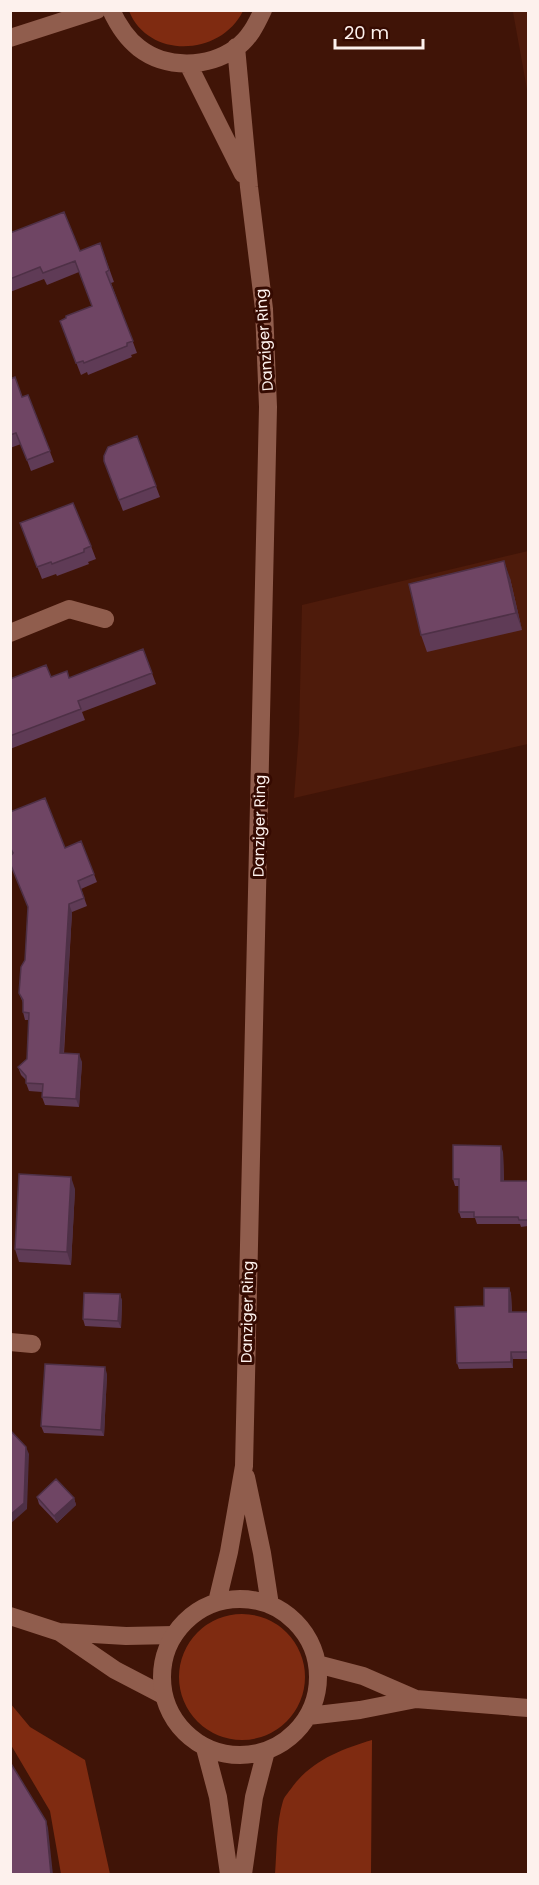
<svg xmlns="http://www.w3.org/2000/svg" width="539" height="1885" font-family="Poppins,sans-serif">
<style>
.built{fill:#4e1b0b}
.green{fill:#7f2b11}
.lines{fill:none;stroke-linecap:round;stroke-linejoin:round}
.minor{stroke:#905d4d;stroke-width:18}
.tertiary{stroke:#905d4d;stroke-width:18}
.secondary{stroke:#905d4d;stroke-width:18}
.wall{fill:#5f3b56}
.shaded-wall{fill:#4e3046}
.building{fill:#6f4564;stroke:#4e3046;stroke-width:1.5}
.labels{text-anchor:middle;dominant-baseline:central;stroke-width:6;stroke-linejoin:round;paint-order:stroke}
.street-label{font-size:15px;fill:#fdf1ed;stroke:#350a01}
</style>
<rect width="100%" height="100%" fill="#401407"/>
<path class="built" d="M 517,10 L 528,11 L 528,95 L 513,12 Z
M 528,551 L 528,744 L 294,798 L 299,733 L 302,605 Z"/>
<path class="green" d="M 129,11 L 243,11 C 221,56 149,60 129,11 Z
M179 1677a63 63 0 1 1 126 0a63 63 0 1 1-126 0Z
M 10,1703 L 30,1727 L 85,1760 L 110,1874 L 61,1874 L 50,1811 L 11,1745 Z
M 372,1740 L 371,1874 L 275,1874 C 277,1850 276,1824 283,1801 C 285,1795 290,1791 293,1786 C 313,1760 342,1749 372,1740 Z"/>
<g class="lines">
<path class="minor" d="M 10,633 L 69,609 L 105,619
M 10,1342 L 32,1344"/>
<path class="tertiary" d="M 10,38 L 97,10
M 10,1616 L 59,1632 L 126,1636 L 174,1635
M 61,1633 L 115,1670 L 163,1695"/>
<path class="secondary" d="M 111,10 C 118,25 126,38 139,48 C 166,69 208,68 236,48 C 249,39 256,25 263,10
M 188,64 L 243,174
M 246,1477 L 262,1553 L 270,1605
M162 1677a78 78 0 1 1 156 0a78 78 0 1 1-156 0Z
M 217,1602 L 229,1552 L 244,1466 L 268,407 L 264,309 L 249,187 L 236,47
M 317,1664 L 363,1676 L 416,1699
M 308,1716 L 360,1710 L 416,1699 L 528,1708
M 205,1748 L 218,1797 L 229,1874
M 243,1874 L 254,1797 L 266,1751"/>
</g>
<path class="wall" d="M 10,233 L 80,251 L 100,243 L 114,282 L 111,283 L 137,353 L 131,355 L 132,357 L 88,375 L 87,372 L 81,375 L 60,321 L 92,306 L 79,272 L 47,285 L 44,279 L 10,292 Z
M 10,379 L 22,397 L 28,395 L 54,462 L 31,471 L 21,444 L 10,448 Z
M 137,436 L 160,497 L 123,511 L 104,461 Z
M 20,523 L 91,546 L 96,559 L 88,562 L 89,564 L 57,576 L 56,574 L 42,579 Z
M 510,578 L 522,630 L 427,652 L 421,635 Z
M 143,649 L 156,684 L 82,712 L 85,720 L 10,749 L 10,679 L 51,677 L 69,678 Z
M 81,841 L 97,882 L 81,889 L 87,906 L 72,912 L 64,1054 L 82,1062 L 79,1107 L 45,1105 L 42,1097 L 42,1092 L 29,1091 L 26,1083 L 26,1080 L 21,1075 L 18,1067 L 27,1059 L 29,1020 L 25,1020 L 23,1012 L 23,1003 L 19,993 L 25,960 L 65,848 Z
M 503,1152 L 504,1181 L 528,1181 L 528,1226 L 521,1227 L 520,1224 L 477,1224 L 475,1218 L 461,1218 L 459,1212 L 459,1186 L 455,1186 L 453,1179 Z
M 75,1189 L 71,1265 L 19,1262 L 15,1249 Z
M 509,1288 L 511,1294 L 512,1312 L 528,1312 L 528,1359 L 513,1359 L 513,1368 L 459,1369 L 457,1363 L 484,1306 Z
M 120,1294 L 122,1301 L 121,1328 L 85,1326 L 83,1319 Z
M 107,1374 L 104,1436 L 44,1433 L 41,1426 Z
M 37,1497 L 74,1498 L 76,1505 L 57,1523 L 39,1504 Z"/>
<path class="shaded-wall" d="M 504,561 L 510,578 L 522,630 L 516,613 Z
M 69,904 L 72,912 L 63,1061 L 60,1053 Z
M 79,1054 L 82,1062 L 79,1107 L 76,1099 Z
M 501,1146 L 503,1152 L 504,1188 L 501,1181 Z
M 71,1177 L 75,1189 L 71,1265 L 67,1252 Z
M 509,1288 L 511,1294 L 512,1319 L 509,1312 Z
M 120,1294 L 122,1301 L 121,1328 L 118,1321 Z
M 511,1352 L 513,1359 L 513,1368 L 511,1362 Z
M 105,1367 L 107,1374 L 104,1436 L 101,1430 Z
M 26,1447 L 29,1454 L 27,1509 L 10,1524 L 10,1515 Z
M 74,1498 L 76,1505 L 57,1523 L 54,1516 Z
M 46,1821 L 48,1828 L 53,1875 L 51,1875 Z"/>
<path class="building" d="M 64,212 L 80,251 L 100,243 L 109,270 L 106,272 L 133,341 L 127,343 L 127,346 L 84,363 L 83,361 L 76,363 L 60,321 L 66,318 L 66,316 L 92,306 L 75,261 L 43,273 L 40,267 L 10,279 L 10,233 Z
M 15,377 L 22,397 L 28,395 L 50,451 L 27,460 L 16,433 L 10,435 L 10,379 Z
M 137,436 L 156,486 L 119,500 L 104,461 L 104,456 L 108,447 Z
M 73,503 L 91,546 L 84,549 L 84,552 L 52,564 L 51,562 L 37,567 L 20,523 Z
M 504,561 L 516,613 L 421,635 L 409,584 Z
M 143,649 L 152,673 L 78,701 L 81,709 L 10,736 L 10,679 L 46,665 L 51,677 L 67,671 L 69,678 Z
M 45,798 L 65,848 L 81,841 L 94,874 L 78,881 L 84,898 L 69,904 L 60,1053 L 79,1054 L 76,1099 L 42,1097 L 43,1084 L 26,1083 L 26,1076 L 18,1067 L 27,1059 L 29,1013 L 23,1012 L 23,1000 L 19,993 L 21,967 L 25,960 L 28,907 L 10,863 L 10,857 L 13,853 L 10,847 L 10,812 Z
M 453,1145 L 501,1146 L 501,1181 L 528,1181 L 528,1220 L 519,1220 L 518,1217 L 474,1217 L 474,1212 L 459,1212 L 459,1179 L 453,1179 Z
M 19,1174 L 71,1177 L 67,1252 L 15,1249 Z
M 484,1288 L 509,1288 L 509,1312 L 528,1312 L 528,1352 L 511,1352 L 511,1362 L 457,1363 L 455,1307 L 484,1306 Z
M 84,1293 L 120,1294 L 118,1321 L 83,1319 Z
M 45,1364 L 105,1367 L 101,1430 L 41,1426 Z
M 10,1430 L 26,1447 L 24,1503 L 10,1515 Z
M 56,1479 L 74,1498 L 54,1516 L 37,1497 Z
M 10,1762 L 46,1821 L 51,1875 L 10,1875 Z"/>
<g class="labels">
<g class="street-label">
<text transform="translate(264 340) rotate(-94)">Danziger Ring</text>
<text transform="translate(259 826) rotate(-89)">Danziger Ring</text>
<text transform="translate(247 1312) rotate(-89)">Danziger Ring</text>
</g>
</g>
<rect width="539" height="1885" fill="none" stroke="#fdf1ed" stroke-width="24"/>
<path d="M335 39v9h88v-9" fill="none" stroke="#fdf1ed" stroke-width="3"/>
<text x="344" y="39" font-size="18" fill="#fdf1ed" stroke="#350a01" stroke-width="4.5" paint-order="stroke">20 m</text>
</svg>
